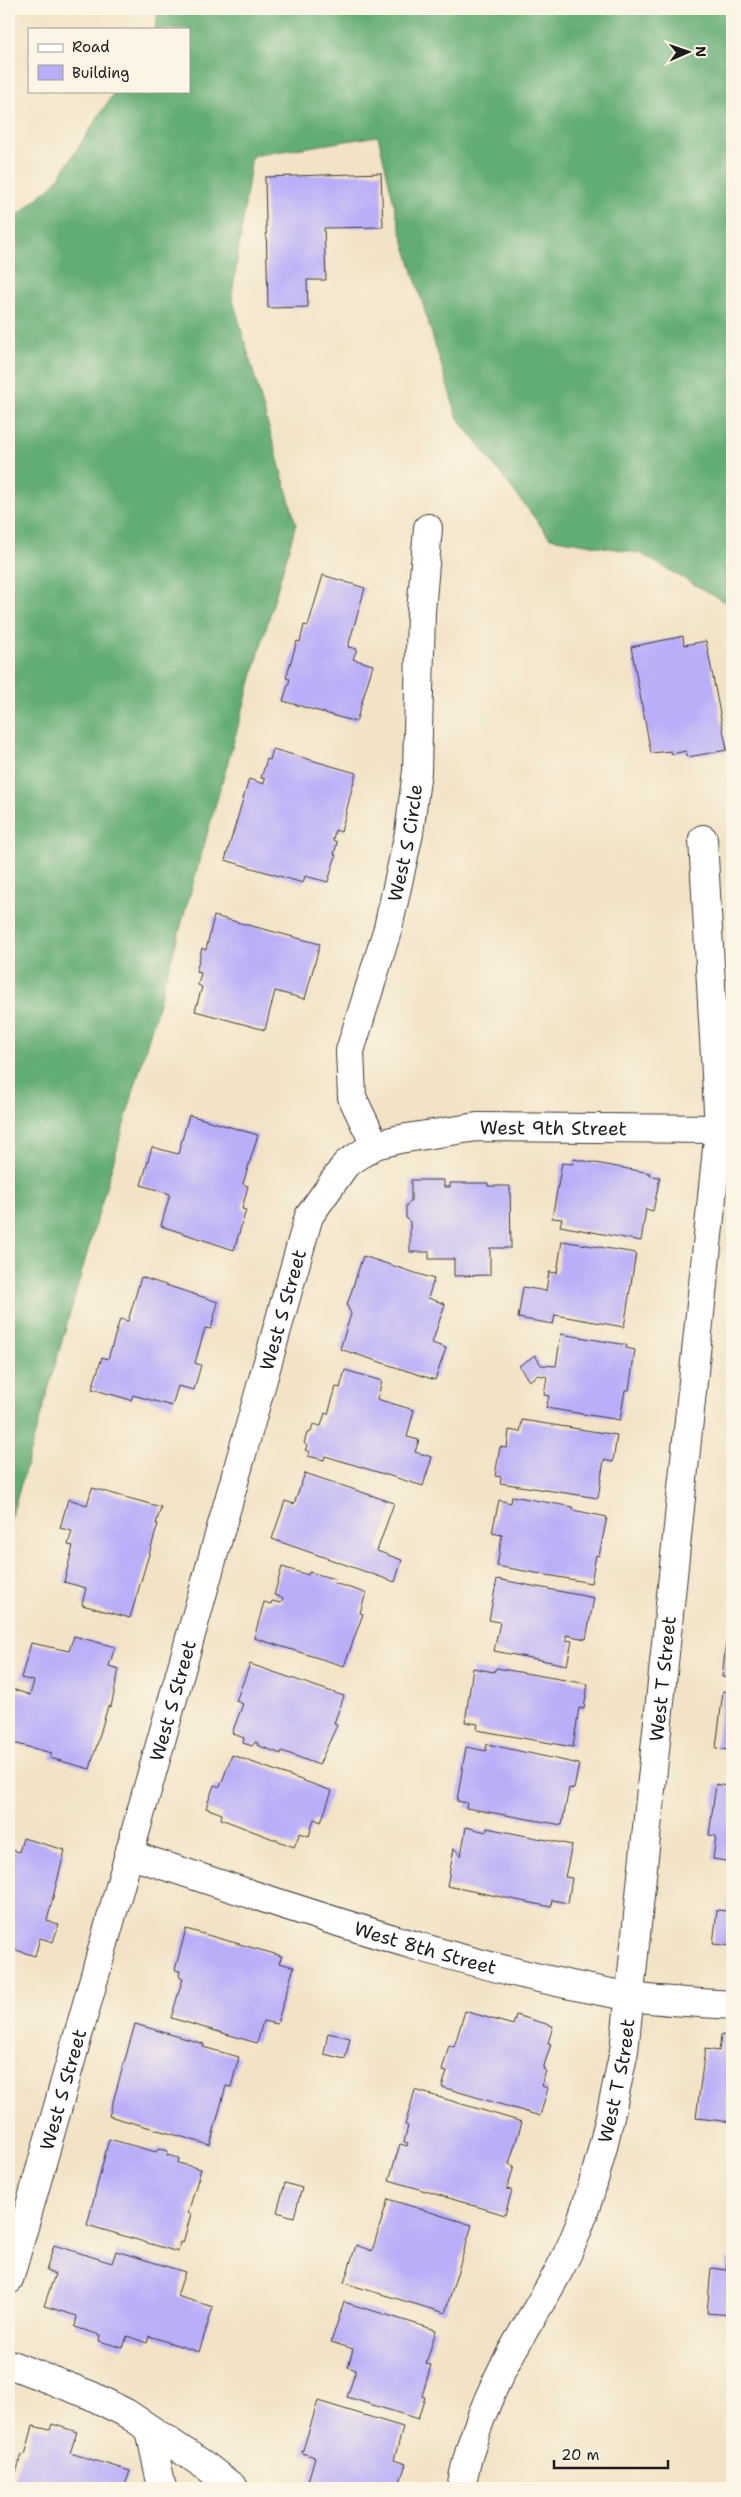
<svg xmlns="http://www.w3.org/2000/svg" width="741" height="2497" font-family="'Shantell Sans',sans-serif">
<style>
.forest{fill:#62ac74;stroke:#3f6448}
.building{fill:#b9aef8}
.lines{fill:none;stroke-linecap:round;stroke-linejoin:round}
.street-casing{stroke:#3c3a36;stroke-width:30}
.street{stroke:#fff;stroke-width:28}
.labels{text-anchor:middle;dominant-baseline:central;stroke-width:4;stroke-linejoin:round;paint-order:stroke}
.street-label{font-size:19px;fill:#1c1c1c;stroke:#fcf5e5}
</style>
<rect width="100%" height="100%" fill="#fcf5e5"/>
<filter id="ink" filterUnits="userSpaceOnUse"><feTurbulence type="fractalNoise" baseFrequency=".02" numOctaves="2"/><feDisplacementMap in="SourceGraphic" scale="10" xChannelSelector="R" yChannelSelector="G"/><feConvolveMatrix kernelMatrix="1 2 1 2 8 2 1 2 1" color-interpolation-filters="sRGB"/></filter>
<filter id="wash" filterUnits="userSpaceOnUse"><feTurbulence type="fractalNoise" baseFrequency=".0096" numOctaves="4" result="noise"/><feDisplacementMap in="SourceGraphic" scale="20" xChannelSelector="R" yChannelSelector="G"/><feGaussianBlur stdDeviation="1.12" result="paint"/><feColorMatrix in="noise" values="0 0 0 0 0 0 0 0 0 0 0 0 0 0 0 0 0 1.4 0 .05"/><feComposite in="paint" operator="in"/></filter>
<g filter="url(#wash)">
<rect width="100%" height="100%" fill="#f2e3c6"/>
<path class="forest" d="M 159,9 L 732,9 L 732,606 L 639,553 L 550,538 L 457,417 L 400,229 L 378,136 L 252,156 L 232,296 L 296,524 L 9,1526 L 9,223 L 55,183 L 115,91 L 189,91 L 189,29 L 155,29 Z"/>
<g id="blocks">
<path class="building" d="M 381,173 L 383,227 L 324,228 L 326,280 L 307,280 L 308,307 L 268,308 L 265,177 Z
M 323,575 L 365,588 L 348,647 L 357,649 L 353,659 L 373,665 L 356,722 L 283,701 L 290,679 L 286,678 L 297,641 L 300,642 L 304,625 L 308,626 Z
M 683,636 L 684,645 L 706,641 L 727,750 L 688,757 L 686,751 L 672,754 L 671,751 L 651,753 L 631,647 Z
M 273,749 L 356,773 L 341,832 L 335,830 L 333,840 L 337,842 L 334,855 L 336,855 L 328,882 L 305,876 L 303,883 L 225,860 L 249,779 L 264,784 L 265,779 L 261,778 L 267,759 L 270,760 Z
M 214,916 L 320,944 L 305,999 L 275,991 L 265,1030 L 195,1011 L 202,987 L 198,985 L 201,973 L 196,972 L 202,948 L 206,950 Z
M 189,1115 L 258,1135 L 243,1184 L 248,1186 L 242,1209 L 246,1210 L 234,1250 L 161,1226 L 170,1194 L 141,1185 L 152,1147 L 178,1154 Z
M 574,1159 L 650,1173 L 650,1176 L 660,1177 L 653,1211 L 646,1209 L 641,1241 L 560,1226 L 562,1219 L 552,1218 L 562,1163 L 573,1164 Z
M 411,1180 L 444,1180 L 444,1187 L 450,1187 L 450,1183 L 488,1183 L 488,1186 L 510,1186 L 511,1248 L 490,1248 L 490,1275 L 454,1276 L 454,1259 L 429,1259 L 429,1252 L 410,1252 L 410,1222 L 406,1218 L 406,1206 L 411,1200 Z
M 562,1241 L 636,1253 L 624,1327 L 555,1315 L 553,1324 L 518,1318 L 523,1287 L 546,1291 L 549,1272 L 557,1273 Z
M 363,1256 L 434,1279 L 428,1298 L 445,1304 L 432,1343 L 446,1348 L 435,1380 L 340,1349 L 351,1314 L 347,1305 Z
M 141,1277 L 218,1302 L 211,1329 L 205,1328 L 195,1363 L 201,1365 L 194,1390 L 178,1386 L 172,1406 L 133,1395 L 131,1400 L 92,1389 L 102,1357 L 108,1359 L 120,1319 L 128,1321 Z
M 561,1334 L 627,1345 L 626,1348 L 635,1350 L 629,1390 L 625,1390 L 620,1420 L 546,1408 L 549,1396 L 544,1395 L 547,1377 L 538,1375 L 529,1381 L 519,1366 L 535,1355 L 541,1365 L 556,1366 Z
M 345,1370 L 382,1381 L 377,1399 L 414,1410 L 407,1437 L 419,1440 L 415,1452 L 432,1457 L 423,1486 L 325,1456 L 324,1460 L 308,1456 L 310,1452 L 305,1450 L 307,1446 L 304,1443 L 307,1433 L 311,1432 L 313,1424 L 321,1426 L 325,1413 L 328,1414 L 336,1387 L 340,1388 Z
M 522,1420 L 617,1435 L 613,1462 L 604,1460 L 598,1498 L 500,1483 L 501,1477 L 495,1476 L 500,1447 L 507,1448 L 509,1430 L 520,1432 Z
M 305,1473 L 394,1503 L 377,1551 L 402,1560 L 395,1582 L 272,1539 L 285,1501 L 294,1504 Z
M 92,1488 L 161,1507 L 156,1524 L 158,1524 L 130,1618 L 82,1605 L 86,1588 L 64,1582 L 73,1546 L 68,1545 L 72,1531 L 60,1528 L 68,1499 L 87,1505 Z
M 512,1496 L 573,1507 L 573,1510 L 607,1517 L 599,1556 L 596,1555 L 591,1583 L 497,1566 L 502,1535 L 492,1533 L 499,1500 L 511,1503 Z
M 282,1567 L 308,1575 L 309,1572 L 335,1579 L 334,1583 L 366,1593 L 360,1613 L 363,1614 L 344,1666 L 254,1638 L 264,1602 L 271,1604 L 272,1601 L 281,1603 L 283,1598 L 274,1595 Z
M 497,1579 L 594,1598 L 586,1639 L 566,1635 L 566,1640 L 572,1641 L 567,1665 L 494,1651 L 500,1622 L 489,1620 Z
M 74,1636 L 115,1647 L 109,1666 L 119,1669 L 111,1707 L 108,1706 L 90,1769 L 50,1758 L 52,1753 L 9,1742 L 14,1724 L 9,1723 L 9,1701 L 12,1689 L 30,1695 L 34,1681 L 21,1678 L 31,1643 L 69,1651 Z
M 726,1643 L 732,1644 L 732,1678 L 722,1677 Z
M 250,1664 L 344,1696 L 334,1723 L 337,1725 L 319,1765 L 282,1751 L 281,1754 L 257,1745 L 258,1743 L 255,1742 L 252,1746 L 243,1743 L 244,1738 L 232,1733 L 243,1704 L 236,1701 Z
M 473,1668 L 494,1672 L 496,1668 L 588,1684 L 584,1709 L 579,1708 L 573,1747 L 477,1730 L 478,1724 L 465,1722 Z
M 723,1691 L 732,1692 L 732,1768 L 727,1767 L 729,1750 L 716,1748 Z
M 487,1744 L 579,1764 L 574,1789 L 569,1788 L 562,1825 L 466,1808 L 467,1803 L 457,1801 L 466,1747 L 486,1751 Z
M 232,1755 L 332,1791 L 321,1822 L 314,1819 L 309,1836 L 300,1833 L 294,1847 L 221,1819 L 222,1814 L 206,1808 L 214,1785 L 220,1787 Z
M 716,1784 L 732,1787 L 732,1862 L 713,1859 L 716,1836 L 709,1835 Z
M 466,1827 L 486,1832 L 487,1828 L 572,1845 L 565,1877 L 572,1878 L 568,1903 L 552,1900 L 551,1907 L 447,1886 L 454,1848 L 461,1856 Z
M 23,1838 L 65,1850 L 47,1921 L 59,1924 L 53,1942 L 40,1938 L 35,1956 L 9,1948 L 9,1849 L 19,1852 Z
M 729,1889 L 732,1889 L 732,1946 L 713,1944 L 717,1910 L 727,1911 Z
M 186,1929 L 282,1956 L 279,1963 L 294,1967 L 277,2024 L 263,2021 L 257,2043 L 171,2018 L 183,1978 L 179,1976 L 180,1971 L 175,1970 Z
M 465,2011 L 513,2025 L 516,2015 L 553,2026 L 548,2043 L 551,2044 L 543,2069 L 546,2070 L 542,2086 L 548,2088 L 540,2116 L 442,2087 L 447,2072 L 442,2071 L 449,2045 L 454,2047 Z
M 135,2024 L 204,2044 L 203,2047 L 239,2057 L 231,2087 L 226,2086 L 210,2145 L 109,2116 Z
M 328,2033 L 350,2038 L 345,2059 L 324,2054 Z
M 721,2035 L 732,2036 L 732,2122 L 696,2118 L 705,2049 L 719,2051 Z
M 415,2090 L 522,2122 L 509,2164 L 514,2166 L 507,2189 L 512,2190 L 505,2215 L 389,2180 L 400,2144 L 407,2146 L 408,2143 L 404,2142 L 408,2126 L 405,2125 Z
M 109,2139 L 156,2152 L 158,2148 L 168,2151 L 167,2155 L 179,2158 L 178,2163 L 201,2169 L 188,2213 L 191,2214 L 183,2243 L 180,2242 L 178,2252 L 87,2225 Z
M 729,2160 L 732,2160 L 732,2181 L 727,2181 Z
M 285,2183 L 302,2188 L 294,2217 L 277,2212 Z
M 388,2199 L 472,2225 L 445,2313 L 344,2283 L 356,2245 L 372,2251 Z
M 54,2245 L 112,2263 L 116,2251 L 185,2272 L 177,2296 L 213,2307 L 199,2352 L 149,2336 L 147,2343 L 127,2336 L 123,2348 L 99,2341 L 100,2335 L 75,2327 L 77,2316 L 44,2306 L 55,2274 L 46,2271 Z
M 727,2259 L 732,2259 L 732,2315 L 707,2313 L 711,2268 L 726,2270 Z
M 344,2302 L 436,2330 L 426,2364 L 431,2365 L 422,2396 L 425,2397 L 418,2419 L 347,2397 L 356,2370 L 348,2367 L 353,2349 L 331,2342 Z
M 318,2401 L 403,2427 L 394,2460 L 406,2464 L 398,2488 L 391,2486 L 390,2488 L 331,2488 L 308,2481 L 315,2457 L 302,2453 Z
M 52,2424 L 77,2432 L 70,2453 L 130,2471 L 124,2488 L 11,2488 L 22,2454 L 25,2455 L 33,2426 L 50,2430 Z"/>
</g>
</g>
<g filter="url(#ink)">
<use href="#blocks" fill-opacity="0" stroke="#3c3a36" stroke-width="1"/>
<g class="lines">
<g class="street-casing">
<g id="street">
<path id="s1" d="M 375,1145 L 352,1097 L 350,1051 L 388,928 L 409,833 L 417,771 L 421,612 L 428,528"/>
<path id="s2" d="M 128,1854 C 293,1907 456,1966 627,1996 C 661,2002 697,2002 732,2005"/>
<path id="s3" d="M 9,2280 L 309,1216 L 346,1164 L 375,1145 L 400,1139 L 477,1127 L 719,1129 L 732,1126"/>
<path d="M 9,2364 L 90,2395 L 126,2413 L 207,2467 L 234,2488"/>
<path d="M 150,2430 L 162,2488"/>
<path id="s4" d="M 461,2488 C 468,2449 484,2406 502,2370 C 525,2324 557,2282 576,2234 C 599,2175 611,2112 624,2051 L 719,1129 L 703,839"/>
</g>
</g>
<use href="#street" class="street"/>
</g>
</g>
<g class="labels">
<g class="street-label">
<text stroke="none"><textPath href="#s1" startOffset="315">West S Circle</textPath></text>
<text stroke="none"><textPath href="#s3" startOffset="1384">West 9th Street</textPath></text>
<text stroke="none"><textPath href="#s3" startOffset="1008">West S Street</textPath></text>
<text stroke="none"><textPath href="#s4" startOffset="844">West T Street</textPath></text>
<text stroke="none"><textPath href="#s3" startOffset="602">West S Street</textPath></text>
<text stroke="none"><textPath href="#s2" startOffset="312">West 8th Street</textPath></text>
<text stroke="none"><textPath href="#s4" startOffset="439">West T Street</textPath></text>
<text stroke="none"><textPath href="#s3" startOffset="198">West S Street</textPath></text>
</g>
</g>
<rect width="741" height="2497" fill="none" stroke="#fcf5e5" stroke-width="30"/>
<rect x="28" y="28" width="162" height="65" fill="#fcf5e5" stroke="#a29e95"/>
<rect x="38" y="44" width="25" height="8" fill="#ffffff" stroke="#a29e95"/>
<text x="72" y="52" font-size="15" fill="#1c1c1c">Road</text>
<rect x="38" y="65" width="25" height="15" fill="#b9aef8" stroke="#a29e95"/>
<text x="72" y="78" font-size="15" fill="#1c1c1c">Building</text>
<g transform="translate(688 52) rotate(88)" stroke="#fcf5e5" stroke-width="4" paint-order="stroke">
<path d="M0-4L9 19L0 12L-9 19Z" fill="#1c1c1c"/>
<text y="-8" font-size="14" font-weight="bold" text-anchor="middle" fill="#1c1c1c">N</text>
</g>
<path d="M554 2460v8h114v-8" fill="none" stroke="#1c1c1c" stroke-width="2.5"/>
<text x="561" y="2460" font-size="15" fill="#1c1c1c" stroke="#fcf5e5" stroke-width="4" paint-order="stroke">20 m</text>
</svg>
